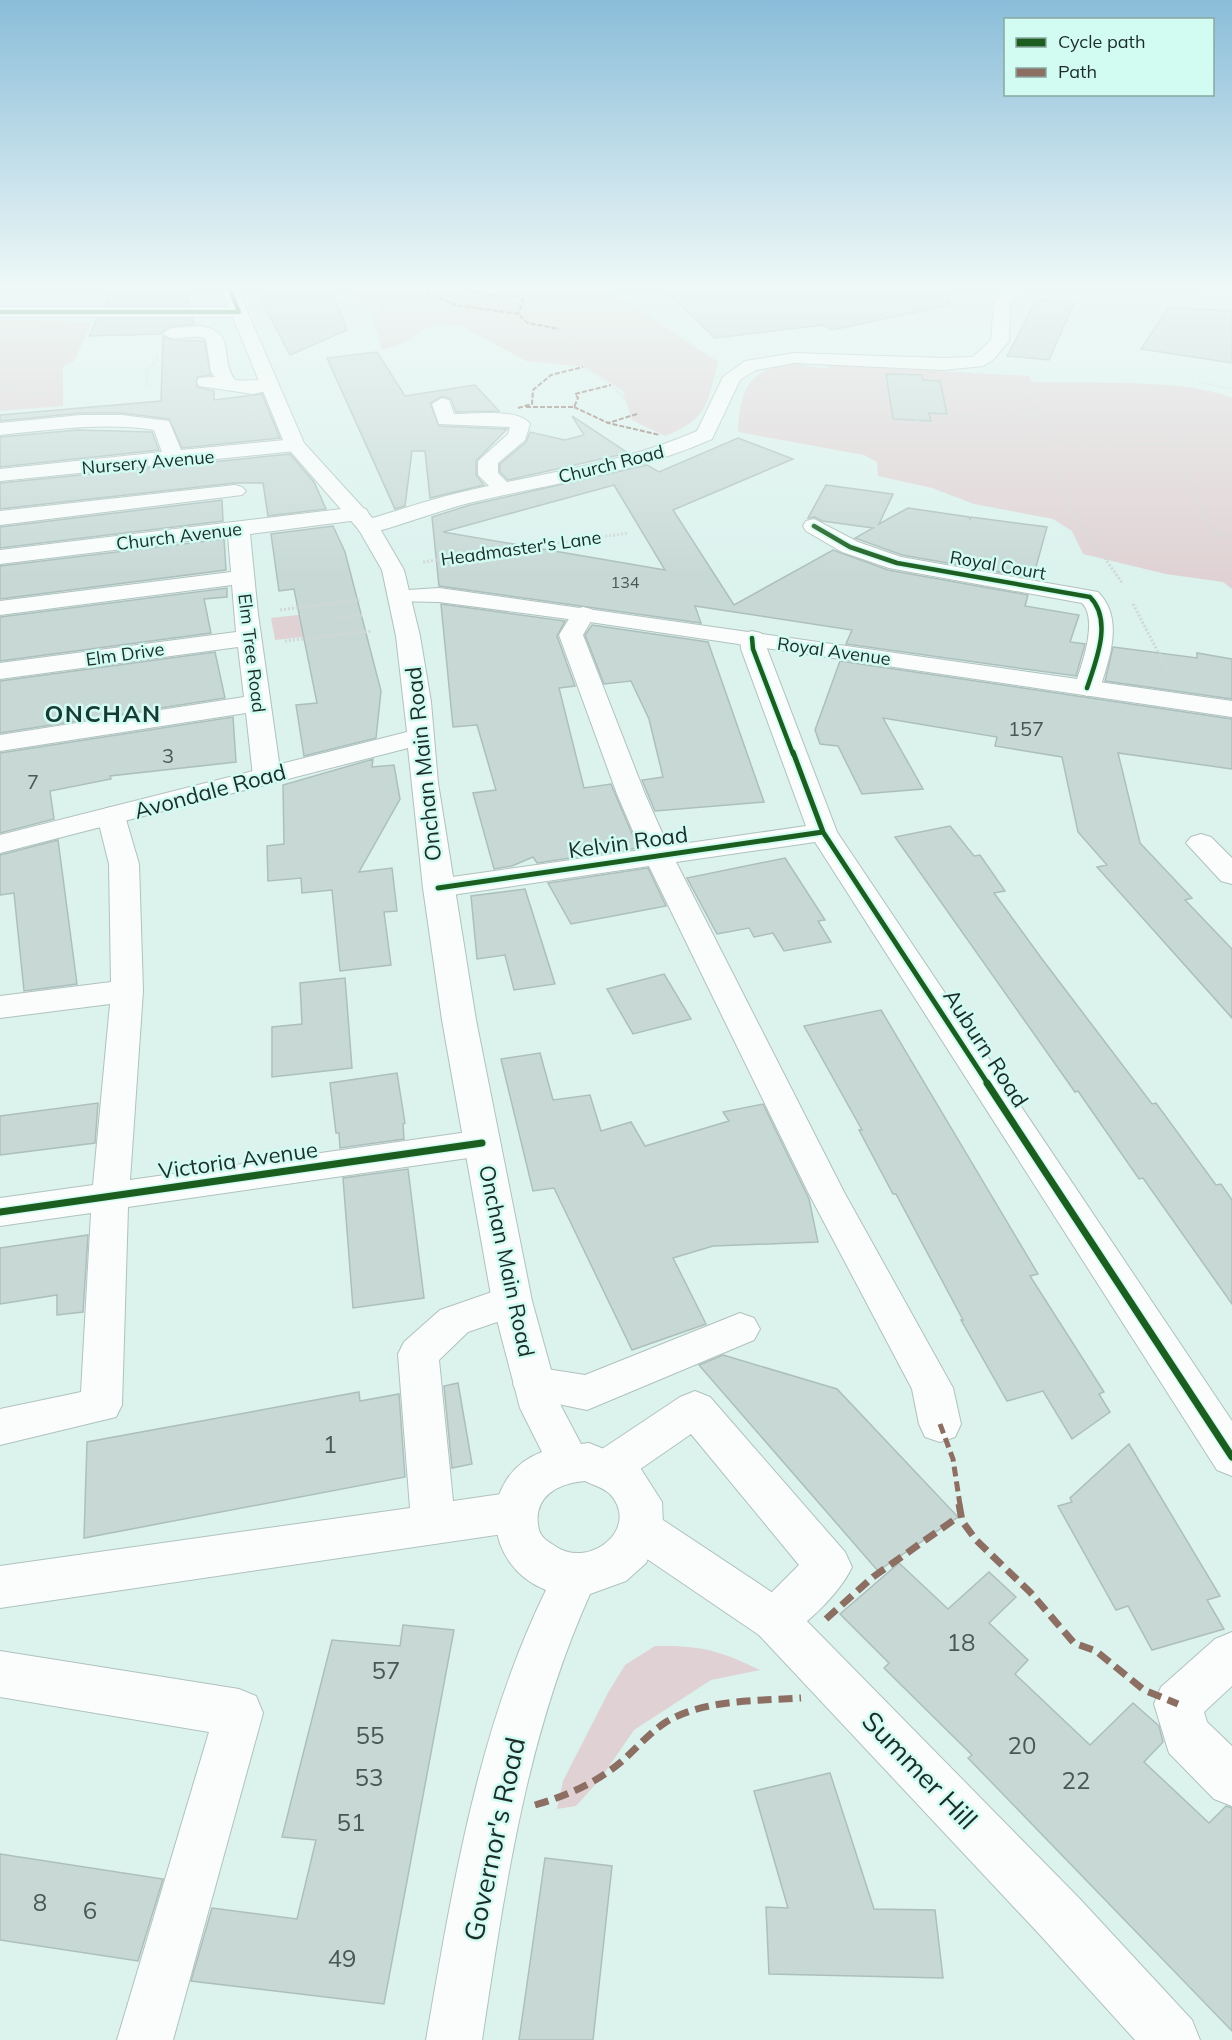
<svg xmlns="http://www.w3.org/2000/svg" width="1232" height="2040" font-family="Mulish,sans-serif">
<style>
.green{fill:#e0d2d4}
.building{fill:#c8d9d5;stroke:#adbfbc;stroke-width:1.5;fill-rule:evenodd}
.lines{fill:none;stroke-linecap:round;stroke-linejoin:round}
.minor-casing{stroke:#b0c2be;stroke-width:2}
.major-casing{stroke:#b0c2be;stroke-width:2}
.highway-casing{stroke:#b0c2be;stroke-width:2}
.path-far1{stroke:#d1d8d6;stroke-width:2;stroke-dasharray:1.5 1.5;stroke-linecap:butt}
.path{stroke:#d1d8d6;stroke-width:3;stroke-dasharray:2 2;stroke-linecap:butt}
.minor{fill:#fafdfc;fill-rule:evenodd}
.major{fill:#fafdfc;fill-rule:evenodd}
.highway{fill:#fafdfc;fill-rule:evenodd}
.quiet-far2{stroke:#8d6e63;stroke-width:2;stroke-dasharray:5 2;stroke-linecap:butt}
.quiet-far1{stroke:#8d6e63;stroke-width:5;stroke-dasharray:10 5;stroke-linecap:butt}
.quiet{stroke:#8d6e63;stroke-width:7;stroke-dasharray:14 7;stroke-linecap:butt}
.cycleway-far3-casing{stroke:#d2fbf2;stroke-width:6}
.cycleway-far2-casing{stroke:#d2fbf2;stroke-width:8}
.cycleway-far1-casing{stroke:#d2fbf2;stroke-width:9}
.cycleway-casing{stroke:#d2fbf2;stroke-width:10}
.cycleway-far3{stroke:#1b5e20;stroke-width:4}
.cycleway-far2{stroke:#1b5e20;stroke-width:4.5}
.cycleway-far1{stroke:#1b5e20;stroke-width:5}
.cycleway{stroke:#1b5e20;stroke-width:7}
.labels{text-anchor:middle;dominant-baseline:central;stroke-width:5;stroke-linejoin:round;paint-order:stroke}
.far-number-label{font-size:16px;fill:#485854}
.far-street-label{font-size:18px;fill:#1c2c28;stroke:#d2fbf2}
.number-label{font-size:20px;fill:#485854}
.street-label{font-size:22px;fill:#1c2c28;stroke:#d2fbf2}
.far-district-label{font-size:24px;font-weight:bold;letter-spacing:1.5px;fill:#153a34;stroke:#d2fbf2}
.near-number-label{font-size:24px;fill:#485854}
.near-street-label{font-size:27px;fill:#1c2c28;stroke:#d2fbf2}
</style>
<rect width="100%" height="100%" fill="#dbf2ed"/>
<path class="green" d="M 350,290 L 611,290 L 718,362 C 707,403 709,419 665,436 L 632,420 L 623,391 L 586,367 L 526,361 L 461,326 L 439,324 L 422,330 L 403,344 L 382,350 L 371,312 L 382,310 L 378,300 L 355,300 Z
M 0,319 L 92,322 L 74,361 L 63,367 L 63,406 L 0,411 Z
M 796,364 L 827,369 L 829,365 L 1029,376 L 1031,382 C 1083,384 1187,378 1232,398 L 1232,589 L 1223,582 L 1166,574 L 1083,554 L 1072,531 L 1053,519 L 974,504 L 932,488 L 878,476 L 877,462 L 864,455 L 738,432 C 740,388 749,367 796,364 Z
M 351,609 L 357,631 L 275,640 L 271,618 Z
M 655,1646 C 700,1645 719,1650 760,1670 L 711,1680 L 634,1730 L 601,1778 L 576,1806 L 557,1809 L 563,1781 L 609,1691 L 625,1665 Z"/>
<path class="building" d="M 112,290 L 185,290 L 189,305 L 105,305 Z
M 266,290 L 332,290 L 347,330 L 290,355 L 260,298 L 269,297 Z
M 665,290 L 947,290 L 949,305 L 832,330 L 823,325 L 715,338 Z
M 1037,299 L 1074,303 L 1049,360 L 1007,356 Z
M 1169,307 L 1232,311 L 1232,363 L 1141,349 Z
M 97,319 L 193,319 L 194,324 L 171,326 L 162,331 L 161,334 L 89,336 Z
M 163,336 L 172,340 L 204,341 L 211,375 L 197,377 L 197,387 L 214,391 L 214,400 L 262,394 L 280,438 L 182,448 L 169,419 L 122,413 L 81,413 L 0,421 L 0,415 L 161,401 Z
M 377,352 L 405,396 L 475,385 L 499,411 L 456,412 L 451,399 L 443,396 L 430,403 L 439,426 L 507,429 L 476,461 L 476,475 L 484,485 L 430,498 L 425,451 L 412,451 L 405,506 L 395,509 L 327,358 Z
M 886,374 L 922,375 L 923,380 L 940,381 L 947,414 L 929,413 L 931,421 L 893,419 Z
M 572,416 L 628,453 L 508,480 L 500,472 L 500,464 L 526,442 L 530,432 L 565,440 L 584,435 Z
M 77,430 L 152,432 L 159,450 L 0,467 L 0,437 Z
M 738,438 L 793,459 L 673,510 L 734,605 L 833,550 L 888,570 L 1028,595 L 1025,606 L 1079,615 L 1070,642 L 1085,644 L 1076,676 L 846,644 L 852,630 L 695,606 L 701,623 L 439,586 L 432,517 L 470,505 L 647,465 L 659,472 ZM 614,485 L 665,570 L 443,532 Z
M 290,454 L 314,482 L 326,509 L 268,516 L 263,483 L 235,483 L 0,509 L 0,483 Z
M 826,485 L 893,494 L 879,524 L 908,508 L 969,517 L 970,519 L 971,517 L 1047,527 L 1033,578 L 902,555 L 855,538 L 873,528 L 822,521 L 815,517 L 808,518 Z
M 222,500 L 223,521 L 0,548 L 0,527 Z
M 333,526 L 345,552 L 381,691 L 376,738 L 304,756 L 296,705 L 317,703 L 294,589 L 279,591 L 271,534 Z
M 224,539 L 226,570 L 0,599 L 0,566 Z
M 227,588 L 227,597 L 204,599 L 211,633 L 0,661 L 0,617 Z
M 441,604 L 565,621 L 557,636 L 575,686 L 559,688 L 584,788 L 611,784 L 638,848 L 537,863 L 533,857 L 512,866 L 494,869 L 473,793 L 496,790 L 477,725 L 453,727 Z
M 592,625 L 708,642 L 764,802 L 655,811 L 642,780 L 663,777 L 649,719 L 631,681 L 604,684 L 585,635 Z
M 1113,647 L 1197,658 L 1197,653 L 1232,659 L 1232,699 L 1105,681 Z
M 215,652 L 225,698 L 0,733 L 0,681 Z
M 840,661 L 1232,719 L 1232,769 L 1118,753 L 1140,843 L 1192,898 L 1185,900 L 1232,949 L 1232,1018 L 1097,867 L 1107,865 L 1078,832 L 1062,757 L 995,746 L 997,737 L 883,718 L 923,789 L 862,794 L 838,746 L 820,744 L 815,730 Z
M 233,717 L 236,762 L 110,776 L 111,779 L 50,791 L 54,819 L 0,833 L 0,753 Z
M 373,759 L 372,767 L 394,765 L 400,799 L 359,872 L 392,868 L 397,911 L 384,912 L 391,965 L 340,971 L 332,890 L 302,893 L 301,878 L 268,881 L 267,846 L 284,844 L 283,785 Z
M 950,826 L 974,856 L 980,855 L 1005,891 L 994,893 L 1042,959 L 1152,1104 L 1156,1103 L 1216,1185 L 1221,1184 L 1232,1200 L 1232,1304 L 1143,1178 L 1139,1179 L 1078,1091 L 1075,1092 L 895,837 Z
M 58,840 L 77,984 L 24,991 L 14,893 L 0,895 L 0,855 Z
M 785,858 L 825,920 L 818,921 L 831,942 L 784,951 L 773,933 L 754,937 L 749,928 L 717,934 L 687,878 Z
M 648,868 L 666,906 L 571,924 L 548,883 Z
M 525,889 L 555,984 L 514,990 L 505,955 L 477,959 L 471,896 Z
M 664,974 L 691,1019 L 633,1034 L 607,989 Z
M 345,978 L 352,1068 L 272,1077 L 272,1027 L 302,1024 L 300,983 Z
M 881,1010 L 1038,1274 L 1030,1276 L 1104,1392 L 1099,1394 L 1110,1412 L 1072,1439 L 1043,1391 L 1007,1401 L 961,1320 L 963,1320 L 896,1194 L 893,1194 L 859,1130 L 862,1130 L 804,1026 Z
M 540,1053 L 553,1100 L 590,1095 L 601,1131 L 631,1122 L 645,1146 L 729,1121 L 723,1112 L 763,1104 L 809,1199 L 818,1242 L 713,1246 L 673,1258 L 706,1324 L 632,1350 L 554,1188 L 533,1191 L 501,1059 Z
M 397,1073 L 405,1123 L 403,1124 L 404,1139 L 340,1148 L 339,1133 L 336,1133 L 330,1083 Z
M 98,1103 L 95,1143 L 0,1155 L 0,1116 Z
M 408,1169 L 424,1298 L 353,1308 L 343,1178 Z
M 88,1235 L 83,1312 L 57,1315 L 57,1295 L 0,1304 L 0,1248 Z
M 723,1355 L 837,1389 L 958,1517 L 878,1571 L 699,1365 Z
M 458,1383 L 472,1464 L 452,1468 L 444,1386 Z
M 359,1392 L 360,1401 L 399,1394 L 405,1477 L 84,1538 L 87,1442 Z
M 1129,1444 L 1220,1596 L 1207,1600 L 1224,1629 L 1152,1650 L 1128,1606 L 1116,1610 L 1058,1506 L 1072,1502 L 1070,1498 Z
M 899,1563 L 948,1609 L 989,1572 L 1016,1597 L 989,1623 L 1028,1660 L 1015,1674 L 1090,1745 L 1133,1703 L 1159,1726 L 1163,1742 L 1144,1762 L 1209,1823 L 1226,1806 L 1232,1808 L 1232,2031 L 968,1758 L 972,1755 L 884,1668 L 889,1663 L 840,1614 Z
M 403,1625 L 454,1630 L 384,2004 L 191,1981 L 212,1908 L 297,1919 L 316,1840 L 282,1837 L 332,1640 L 400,1646 Z
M 830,1773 L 874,1909 L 935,1910 L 943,1978 L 769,1974 L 766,1907 L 788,1908 L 754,1791 Z
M 0,1854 L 163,1879 L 138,1961 L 0,1940 Z
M 545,1858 L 612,1866 L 593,2040 L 519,2040 Z"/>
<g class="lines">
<g class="minor-casing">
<path id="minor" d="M 0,307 L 239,307 L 248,312 L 239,317 L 0,317 Z
M 200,326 C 238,332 218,356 235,380 C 249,382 263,378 276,381 L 278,385 L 276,389 L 253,394 L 199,386 L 197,382 L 199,378 L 215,377 L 211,372 L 206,339 C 193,332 173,345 163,333 L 172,328 Z
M 442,398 L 449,400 L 454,414 C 472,414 519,408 530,424 L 525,440 L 498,463 L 498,473 L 514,489 L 510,493 L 496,493 L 478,475 L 478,461 L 508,434 L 510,427 L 439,424 L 432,404 Z
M 81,415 L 122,415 L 169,421 L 181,450 L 295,439 L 302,441 L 305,445 L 302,449 L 295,451 L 0,481 L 0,469 L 162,452 L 154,430 C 103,422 51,430 0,435 L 0,423 Z
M 235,485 L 242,487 L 246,491 L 242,495 L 0,525 L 0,511 Z
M 358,507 L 366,509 L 369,514 L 366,519 L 250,534 L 258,614 L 281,776 L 277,782 L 267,784 L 257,782 L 253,776 L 246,713 L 0,751 L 0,735 L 244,697 L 238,647 L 0,679 L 0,663 L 236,632 L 232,585 L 0,615 L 0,601 L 231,572 L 228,536 L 0,564 L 0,550 Z
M 814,519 L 858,542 L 901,557 L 1098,592 C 1124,618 1110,657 1100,688 L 1096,693 L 1087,696 L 1078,693 L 1074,688 C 1081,667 1099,620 1082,603 L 889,568 L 842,552 L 806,531 L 803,526 L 806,521 Z
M 583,607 L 591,609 L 595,614 L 583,635 L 645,794 L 668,846 L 806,826 L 741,649 L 740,638 L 743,633 L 752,631 L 761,633 L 837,832 L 1232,1421 L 1232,1476 L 1217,1470 L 815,842 L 676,862 L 844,1192 L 953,1388 L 961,1424 L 955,1437 L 940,1442 L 925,1437 L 919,1424 L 912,1389 L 808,1192 L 649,866 L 438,897 L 427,894 L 423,888 L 427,882 L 438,879 L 641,850 L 617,794 L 559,635 L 575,609 Z
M 111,807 L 121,810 L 125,816 L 139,864 L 143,991 L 130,1180 L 482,1130 L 495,1134 L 500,1143 L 495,1152 L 482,1156 L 128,1207 L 122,1405 L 116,1417 L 0,1445 L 0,1409 L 81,1392 L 91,1213 L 0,1226 L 0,1198 L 93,1185 L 110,1004 L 0,1018 L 0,996 L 111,982 L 109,864 L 97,816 L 101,810 Z
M 1201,834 L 1211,837 L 1232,858 L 1232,884 L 1221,881 L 1186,843 L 1191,837 Z
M 512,1285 L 526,1290 L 532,1301 L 526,1312 L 468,1332 L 439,1360 L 453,1501 L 516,1492 L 532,1498 L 538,1512 L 532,1526 L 516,1532 L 0,1608 L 0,1566 L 410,1508 L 398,1354 L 404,1342 L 440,1310 Z
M 740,1313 L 754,1318 L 760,1329 L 754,1340 L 587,1410 L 519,1396 L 513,1384 L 519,1372 L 534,1367 L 585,1375 Z
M 695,1391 L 710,1397 L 845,1552 L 852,1567 C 840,1593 802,1631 775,1642 L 759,1635 L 752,1620 L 759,1605 L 799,1565 L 691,1434 L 623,1481 L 608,1487 L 593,1481 L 586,1468 L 593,1455 L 680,1397 Z
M 1232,1632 L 1232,1686 L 1204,1712 L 1207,1722 L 1232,1746 L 1232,1806 L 1214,1799 L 1169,1753 L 1154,1704 L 1161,1687 L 1215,1639 Z
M 0,1651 L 239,1689 L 256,1696 L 263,1713 L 173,2040 L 117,2040 L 209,1732 L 0,1697 Z"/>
</g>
<g class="major-casing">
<path id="major" d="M 1007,290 L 1025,290 L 1010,304 L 1009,341 L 994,359 L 983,366 L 943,370 L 794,363 L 756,370 L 740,380 L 712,439 C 634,474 551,483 469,503 C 435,512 402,525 368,534 L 360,532 L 357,527 L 360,522 C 394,512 427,500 462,492 C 541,473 622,464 697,431 L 723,377 L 745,361 L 794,353 L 943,358 L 973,357 L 991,340 L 994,303 Z
M 1192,290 L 1232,290 L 1232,295 L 1200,295 Z
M 439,588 L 1232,701 L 1232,717 L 583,621 L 439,602 L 392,601 L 388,596 L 392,591 Z
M 641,1510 L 657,1516 L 791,1605 L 1079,1898 L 1192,2020 L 1200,2040 L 1135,2040 L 1041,1936 L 759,1635 L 625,1544 L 619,1530 L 625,1516 Z"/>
</g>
<g class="highway-casing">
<path id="highway" d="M 222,290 L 238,290 L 304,443 L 376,522 L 404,570 L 420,636 L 431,702 L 438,783 L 476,1020 L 532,1301 L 561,1406 L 581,1444 L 589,1443 L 604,1449 L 639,1466 L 662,1502 L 663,1526 L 646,1563 L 626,1581 L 590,1594 C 526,1736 505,1888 482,2040 L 426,2040 C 453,1886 477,1731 546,1590 C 483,1566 476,1477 542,1452 L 520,1408 L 492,1301 L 442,1020 L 423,888 L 408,748 L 0,853 L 0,835 L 407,732 L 396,636 L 382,570 L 359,530 L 285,445 ZM 585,1481 C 593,1485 604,1488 610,1494 C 641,1528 590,1570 555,1546 C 549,1542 541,1538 539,1530 C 531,1497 558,1483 585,1481 Z"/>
</g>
<path class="path-far1" d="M 612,290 L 626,303 L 559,329 L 580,357 L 583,367 L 611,385 L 649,424
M 1199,382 L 1232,389
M 994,385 L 1018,393 L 1035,407 L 1066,494
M 147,386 L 146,371 L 157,360 L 157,356
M 881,389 L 889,417 L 899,422 L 918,424
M 0,390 L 47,393
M 945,392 L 949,415
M 917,420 L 918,424 L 934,423 L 949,415 L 1040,416
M 1168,432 L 1195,494
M 1049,442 L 1232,446"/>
<path class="path" d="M 1066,493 L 1073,513 L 1123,584
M 1194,493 L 1211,532 L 1232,537
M 423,562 L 629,533
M 1133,604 L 1167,669
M 280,610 L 360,600
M 337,618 L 362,615
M 285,641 L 372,631"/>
<use href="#minor" class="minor"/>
<use href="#major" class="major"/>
<use href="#highway" class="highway"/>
<path class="quiet-far2" d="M 429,290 L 428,292 L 455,305 L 518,314 L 528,323 L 559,329
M 467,290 L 487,295 L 518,296 L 523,301 L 518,314
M 526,407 L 574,407 L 578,398 L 575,394 L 611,385
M 574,407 L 608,423
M 518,408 L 532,404 L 533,390 L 551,375 L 583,367
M 637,414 L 608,423 L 660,435"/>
<path class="quiet-far1" d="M 940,1424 L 953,1459 L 960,1505"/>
<path class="quiet" d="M 959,1504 L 962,1521 L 976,1540 L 1030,1592 L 1074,1643 L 1096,1651 L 1144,1690 L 1178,1704
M 826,1619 L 873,1577 L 958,1517
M 535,1805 C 566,1796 596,1783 621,1762 C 636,1749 649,1733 666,1722 C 704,1699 758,1701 801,1698"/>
<g class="cycleway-far3-casing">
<path id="cycleway-far3" d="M 0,312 L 239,312 L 230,290"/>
</g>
<g class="cycleway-far2-casing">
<path id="cycleway-far2" d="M 814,526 L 850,547 L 897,563 L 1090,597 C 1113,620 1096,661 1087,688
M 752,638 L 753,649 L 793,754"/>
</g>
<g class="cycleway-far1-casing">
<path id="cycleway-far1" d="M 793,752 L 823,832 L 988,1084
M 438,888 L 823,832"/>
</g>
<g class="cycleway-casing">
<path id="cycleway" d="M 987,1083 L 1232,1457
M 0,1212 L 482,1143"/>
</g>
<use href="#cycleway-far3" class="cycleway-far3"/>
<use href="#cycleway-far2" class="cycleway-far2"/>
<use href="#cycleway-far1" class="cycleway-far1"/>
<use href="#cycleway" class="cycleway"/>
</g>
<linearGradient id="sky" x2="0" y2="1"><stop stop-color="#8abdd9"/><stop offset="0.5" stop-color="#eff9f7"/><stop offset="1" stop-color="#eff9f7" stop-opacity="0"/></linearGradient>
<rect width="1232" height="575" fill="url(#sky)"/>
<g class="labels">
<g class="far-number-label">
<text x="625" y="582">134</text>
</g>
<g class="far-street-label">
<text transform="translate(148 462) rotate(-5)">Nursery Avenue</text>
<text transform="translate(611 464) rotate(-14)">Church Road</text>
<text transform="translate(179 536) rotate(-7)">Church Avenue</text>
<text transform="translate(521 548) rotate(-8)">Headmaster's Lane</text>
<text transform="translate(998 565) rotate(10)">Royal Court</text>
<text transform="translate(834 651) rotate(8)">Royal Avenue</text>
<text transform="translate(252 653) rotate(83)">Elm Tree Road</text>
<text transform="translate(125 654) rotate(-8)">Elm Drive</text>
</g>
<g class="number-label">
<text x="1026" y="728">157</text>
<text x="168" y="755">3</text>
<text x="33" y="781">7</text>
</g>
<g class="street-label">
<text transform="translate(423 764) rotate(-96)">Onchan Main Road</text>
<text transform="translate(210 791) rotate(-15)">Avondale Road</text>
<text transform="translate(628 842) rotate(-8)">Kelvin Road</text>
<text transform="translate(986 1048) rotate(57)">Auburn Road</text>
<text transform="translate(238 1160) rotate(-8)">Victoria Avenue</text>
<text transform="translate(507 1261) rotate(78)">Onchan Main Road</text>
</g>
<g class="far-district-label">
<text x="103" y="713">ONCHAN</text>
</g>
<g class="near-number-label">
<text x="330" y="1444">1</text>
<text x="961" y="1642">18</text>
<text x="386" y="1670">57</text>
<text x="370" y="1735">55</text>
<text x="1022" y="1745">20</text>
<text x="369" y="1777">53</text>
<text x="1076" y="1780">22</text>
<text x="351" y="1822">51</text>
<text x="40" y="1902">8</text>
<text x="90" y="1910">6</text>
<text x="342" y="1958">49</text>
</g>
<g class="near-street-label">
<text transform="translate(920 1770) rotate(46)">Summer Hill</text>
<text transform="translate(494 1839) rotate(-78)">Governor's Road</text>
</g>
</g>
<rect x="1004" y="18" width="210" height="78" fill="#d2fbf2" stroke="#89a8a1" stroke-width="1.5"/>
<rect x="1016" y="38" width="30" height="9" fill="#1b5e20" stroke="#89a8a1" stroke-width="1.5"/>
<text x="1058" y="48" font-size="18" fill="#1c2c28">Cycle path</text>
<rect x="1016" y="68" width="30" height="9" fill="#8d6e63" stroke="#89a8a1" stroke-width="1.5"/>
<text x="1058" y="78" font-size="18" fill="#1c2c28">Path</text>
</svg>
